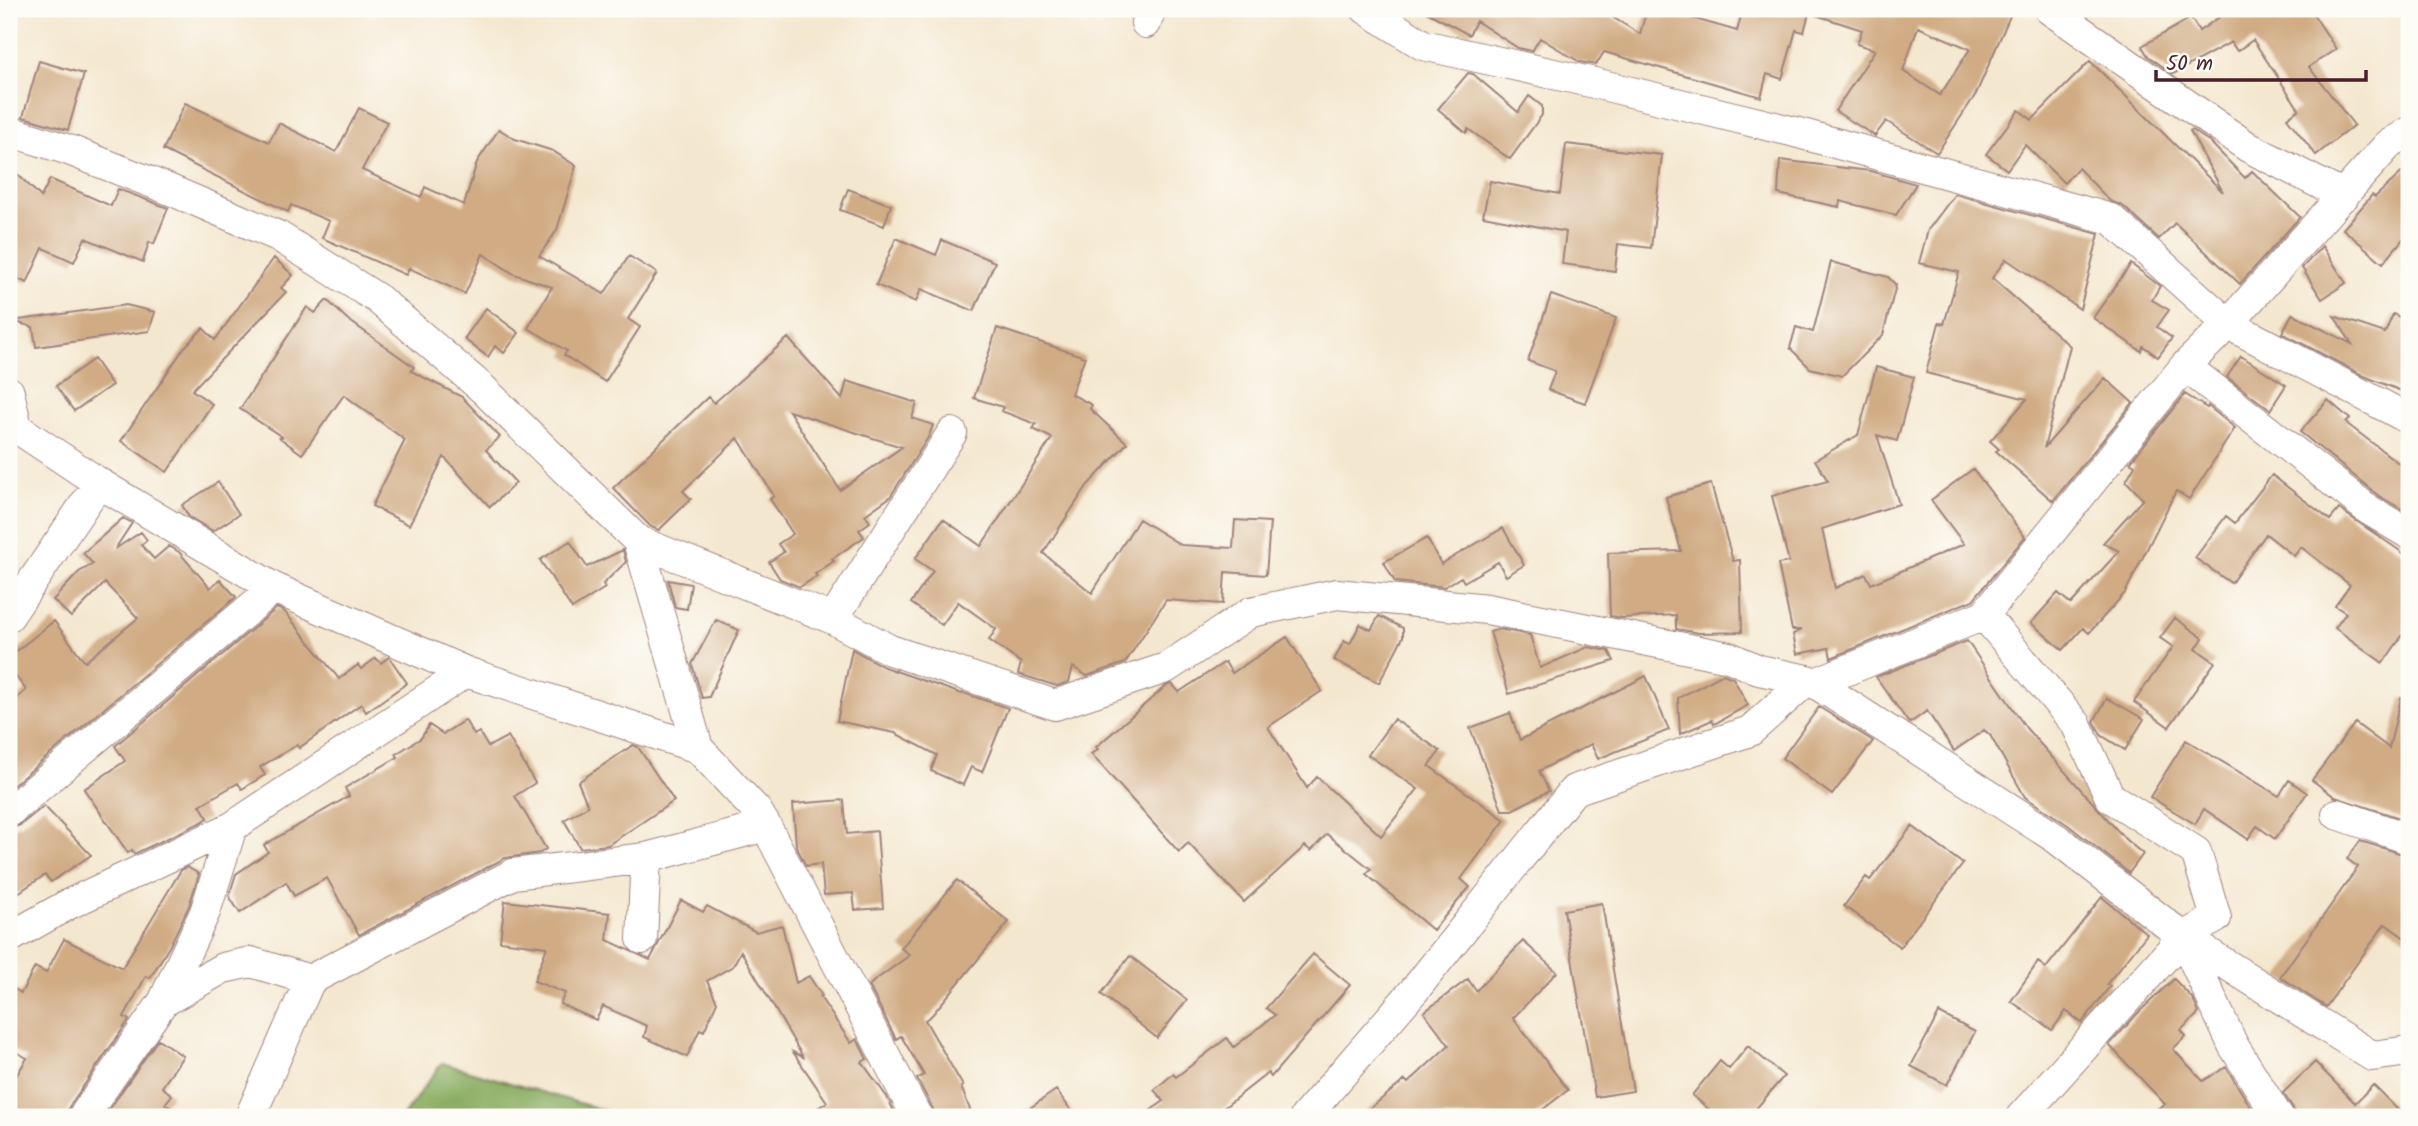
<svg xmlns="http://www.w3.org/2000/svg" width="2418" height="1126" font-family="Kalam,sans-serif">
<style>
.forest{fill:#8aad62;stroke:#6a6646;stroke-width:2}
.building{fill:#d0ab83;fill-rule:evenodd}
.lines{fill:none;stroke-linecap:round;stroke-linejoin:round}
.minor-casing{stroke:#9f837d;stroke-width:32}
.minor{stroke:#fff;stroke-width:30}
</style>
<rect width="100%" height="100%" fill="#fdfcf7"/>
<filter id="ink" filterUnits="userSpaceOnUse"><feTurbulence type="fractalNoise" baseFrequency=".0143" numOctaves="2"/><feDisplacementMap in="SourceGraphic" scale="14" xChannelSelector="R" yChannelSelector="G"/><feConvolveMatrix kernelMatrix="1 2 1 2 8 2 1 2 1" color-interpolation-filters="sRGB"/></filter>
<filter id="wash" filterUnits="userSpaceOnUse"><feTurbulence type="fractalNoise" baseFrequency=".00686" numOctaves="4" result="noise"/><feDisplacementMap in="SourceGraphic" scale="28" xChannelSelector="R" yChannelSelector="G"/><feGaussianBlur stdDeviation="1.57" result="paint"/><feColorMatrix in="noise" values="0 0 0 0 0 0 0 0 0 0 0 0 0 0 0 0 0 1.4 0 .05"/><feComposite in="paint" operator="in"/></filter>
<g filter="url(#wash)">
<rect width="100%" height="100%" fill="#f4e7cf"/>
<path class="forest" d="M 442,1063 L 627,1117 L 402,1117 Z"/>
<g id="blocks">
<path class="building" d="M 1421,9 L 1599,9 L 1640,34 L 1647,9 L 1660,9 L 1737,31 L 1743,9 L 1810,9 L 1804,32 L 1796,30 L 1782,79 L 1767,74 L 1761,97 L 1604,52 L 1596,65 L 1580,62 L 1540,38 L 1532,51 L 1518,48 L 1476,21 L 1469,35 Z
M 1811,9 L 2013,9 L 1976,94 L 1937,153 L 1886,121 L 1875,136 L 1835,111 L 1875,50 L 1857,44 L 1862,30 L 1810,13 ZM 1918,27 L 1970,49 L 1940,95 L 1903,71 Z
M 2231,9 L 2310,9 L 2336,49 L 2309,67 L 2354,125 L 2316,155 L 2287,118 L 2299,109 L 2253,40 L 2237,51 L 2231,42 L 2173,74 L 2148,56 L 2142,46 L 2191,18 L 2199,31 Z
M 39,61 L 84,74 L 68,130 L 23,117 Z
M 2090,61 L 2223,192 L 2190,131 L 2192,130 L 2210,142 L 2245,178 L 2252,171 L 2300,217 L 2240,284 L 2175,223 L 2159,239 L 2123,206 L 2110,201 L 2078,168 L 2064,183 L 2025,145 L 2007,170 L 1986,154 L 2019,110 L 2032,120 Z
M 1468,73 L 1473,74 L 1518,112 L 1529,96 L 1542,106 L 1542,115 L 1510,159 L 1468,129 L 1466,133 L 1438,109 Z
M 185,103 L 269,142 L 279,123 L 336,152 L 359,108 L 387,122 L 362,170 L 421,197 L 425,187 L 464,205 L 477,162 L 499,129 L 515,139 L 553,151 L 576,166 L 557,230 L 539,256 L 604,294 L 629,256 L 657,273 L 628,319 L 640,327 L 605,382 L 564,355 L 567,351 L 528,328 L 552,287 L 514,274 L 483,254 L 465,294 L 409,268 L 406,275 L 322,238 L 329,221 L 291,205 L 288,212 L 163,150 Z
M 1566,144 L 1662,155 L 1651,248 L 1618,244 L 1615,271 L 1562,264 L 1566,232 L 1483,216 L 1490,181 L 1560,194 Z
M 1780,160 L 1870,171 L 1916,184 L 1896,215 L 1840,201 L 1839,207 L 1778,194 Z
M 9,166 L 41,197 L 50,179 L 111,206 L 118,189 L 168,208 L 154,244 L 149,242 L 143,262 L 85,238 L 74,262 L 43,248 L 27,283 L 9,275 Z
M 2409,166 L 2409,232 L 2383,263 L 2343,229 L 2372,195 L 2375,197 Z
M 848,189 L 891,205 L 884,226 L 840,210 Z
M 1955,194 L 2099,234 L 2080,309 L 2006,259 L 1992,278 L 2070,346 L 2044,448 L 2105,378 L 2133,403 L 2053,501 L 1996,451 L 1999,449 L 1990,441 L 2027,399 L 1926,373 L 1939,323 L 1944,324 L 1959,272 L 1919,263 L 1928,230 Z
M 896,238 L 936,255 L 942,240 L 995,262 L 974,311 L 921,289 L 916,302 L 876,285 Z
M 2322,246 L 2346,283 L 2322,299 L 2302,268 Z
M 274,258 L 293,275 L 281,288 L 286,292 L 192,390 L 212,404 L 167,472 L 121,441 L 184,348 L 203,328 L 215,340 Z
M 1831,262 L 1888,277 L 1896,285 L 1883,335 L 1842,376 L 1810,368 L 1790,348 L 1796,327 L 1813,332 Z
M 2131,264 L 2160,286 L 2152,300 L 2169,310 L 2157,327 L 2172,338 L 2158,357 L 2143,346 L 2141,351 L 2093,318 Z
M 1551,295 L 1616,318 L 1585,403 L 1548,390 L 1555,371 L 1528,361 Z
M 327,300 L 347,319 L 414,367 L 411,371 L 462,397 L 500,437 L 486,450 L 516,483 L 490,507 L 444,457 L 409,525 L 372,506 L 405,440 L 344,395 L 302,454 L 280,438 L 282,437 L 240,409 L 307,307 L 315,313 Z
M 126,305 L 155,312 L 149,331 L 36,347 L 33,327 L 12,321 Z
M 486,308 L 519,333 L 504,353 L 495,346 L 488,357 L 464,339 Z
M 2292,314 L 2352,344 L 2334,316 L 2385,333 L 2393,314 L 2409,321 L 2409,394 L 2364,376 L 2282,333 Z
M 997,328 L 1085,357 L 1071,394 L 1092,405 L 1090,409 L 1127,443 L 1087,486 L 1043,553 L 1092,593 L 1139,519 L 1181,545 L 1233,548 L 1235,520 L 1270,522 L 1266,575 L 1225,572 L 1223,604 L 1166,600 L 1125,663 L 1087,676 L 1073,667 L 1069,682 L 1057,686 L 1018,674 L 1021,663 L 989,640 L 996,629 L 958,602 L 942,625 L 911,603 L 933,571 L 915,559 L 943,519 L 981,546 L 1052,438 L 1033,429 L 1036,424 L 1001,411 L 1003,407 L 974,398 Z
M 788,338 L 842,399 L 847,381 L 917,403 L 912,418 L 933,425 L 929,436 L 890,497 L 865,515 L 870,522 L 859,530 L 864,537 L 832,559 L 834,561 L 815,574 L 817,576 L 800,587 L 780,579 L 769,562 L 784,552 L 778,544 L 793,534 L 770,499 L 774,496 L 738,438 L 683,491 L 691,499 L 659,530 L 651,527 L 613,488 L 708,397 L 714,403 ZM 789,411 L 879,440 L 902,447 L 840,490 Z
M 2241,356 L 2286,385 L 2270,410 L 2227,377 Z
M 94,359 L 112,385 L 74,411 L 56,386 Z
M 1876,367 L 1914,377 L 1897,441 L 1877,435 L 1899,504 L 1822,529 L 1835,588 L 1866,574 L 1871,584 L 1964,544 L 1931,500 L 1973,469 L 2025,537 L 1973,600 L 1831,658 L 1829,648 L 1797,654 L 1793,634 L 1802,630 L 1792,630 L 1778,564 L 1789,562 L 1772,496 L 1828,481 L 1815,460 L 1858,435 Z
M 2185,394 L 2207,408 L 2208,406 L 2235,428 L 2189,499 L 2176,491 L 2125,593 L 2089,633 L 2083,628 L 2063,650 L 2031,623 L 2058,593 L 2071,604 L 2119,551 L 2103,543 L 2143,499 L 2126,481 L 2135,465 L 2130,462 Z
M 2328,400 L 2350,419 L 2346,423 L 2409,471 L 2409,504 L 2405,511 L 2379,496 L 2300,432 Z
M 2272,475 L 2330,520 L 2339,509 L 2409,557 L 2409,626 L 2383,663 L 2335,628 L 2346,613 L 2335,606 L 2350,585 L 2301,547 L 2294,556 L 2266,534 L 2231,583 L 2195,558 L 2226,516 L 2235,523 Z
M 218,482 L 239,514 L 213,531 L 189,517 L 182,505 Z
M 1711,484 L 1733,561 L 1740,560 L 1742,632 L 1699,633 L 1676,629 L 1676,615 L 1622,618 L 1610,616 L 1608,553 L 1681,551 L 1666,497 Z
M 123,518 L 132,523 L 115,549 L 141,532 L 147,540 L 141,545 L 154,559 L 169,546 L 179,552 L 210,588 L 220,579 L 236,597 L 9,789 L 9,706 L 26,690 L 9,668 L 9,657 L 54,621 L 85,662 L 138,618 L 105,583 L 71,617 L 53,600 L 79,572 L 93,564 L 83,553 Z
M 1503,528 L 1524,565 L 1506,576 L 1498,562 L 1464,582 L 1461,577 L 1444,587 L 1395,582 L 1384,562 L 1427,538 L 1441,564 Z
M 570,541 L 587,567 L 623,550 L 626,562 L 603,584 L 605,588 L 572,609 L 540,560 Z
M 668,580 L 691,584 L 687,609 L 675,607 Z
M 277,608 L 285,612 L 339,679 L 358,665 L 361,669 L 376,658 L 381,663 L 389,657 L 407,683 L 366,712 L 361,704 L 299,748 L 297,745 L 260,767 L 265,775 L 242,789 L 238,783 L 200,805 L 208,818 L 202,822 L 134,854 L 132,850 L 128,853 L 84,789 L 125,761 L 115,746 Z
M 1379,616 L 1403,628 L 1403,637 L 1379,683 L 1334,660 L 1344,641 L 1350,644 L 1360,624 L 1371,630 Z
M 2175,618 L 2203,638 L 2196,649 L 2215,662 L 2169,727 L 2134,702 L 2173,647 L 2160,638 Z
M 716,620 L 739,630 L 709,697 L 702,698 L 692,664 Z
M 1499,629 L 1530,635 L 1540,668 L 1588,647 L 1609,651 L 1614,661 L 1509,694 L 1490,632 Z
M 1287,637 L 1322,691 L 1268,727 L 1307,788 L 1317,777 L 1381,836 L 1418,789 L 1368,755 L 1394,719 L 1440,751 L 1429,766 L 1505,820 L 1461,879 L 1470,887 L 1433,930 L 1366,874 L 1371,869 L 1327,834 L 1311,851 L 1305,846 L 1244,902 L 1188,843 L 1179,852 L 1091,754 L 1098,749 L 1096,747 L 1166,686 L 1172,684 L 1179,692 L 1225,662 L 1232,673 Z
M 1967,641 L 2026,728 L 2126,840 L 2143,854 L 2129,873 L 2068,825 L 2025,797 L 1990,735 L 1984,730 L 1954,751 L 1927,711 L 1910,723 L 1908,722 L 1876,677 Z
M 852,649 L 884,667 L 962,694 L 963,693 L 1008,708 L 982,772 L 971,767 L 963,785 L 931,771 L 937,755 L 895,733 L 837,721 Z
M 1723,674 L 1733,678 L 1748,705 L 1714,724 L 1712,720 L 1680,734 L 1678,698 Z
M 1646,676 L 1669,730 L 1598,759 L 1591,744 L 1539,771 L 1549,791 L 1512,810 L 1502,810 L 1470,728 L 1510,713 L 1520,740 Z
M 2107,698 L 2144,719 L 2125,750 L 2101,735 L 2094,721 Z
M 2401,698 L 2409,699 L 2409,821 L 2335,797 L 2312,780 L 2355,723 L 2389,748 Z
M 1819,707 L 1873,741 L 1832,795 L 1782,758 Z
M 465,720 L 474,735 L 479,732 L 488,747 L 508,736 L 535,783 L 515,796 L 546,849 L 540,853 L 505,858 L 359,935 L 327,878 L 294,896 L 286,882 L 240,913 L 229,896 L 236,874 L 268,852 L 264,845 L 349,796 L 345,788 L 398,757 L 396,754 L 421,738 L 429,725 L 443,734 Z
M 2186,740 L 2279,796 L 2289,780 L 2307,793 L 2275,839 L 2257,826 L 2248,839 L 2204,809 L 2195,824 L 2150,797 Z
M 633,745 L 638,747 L 674,801 L 608,845 L 580,848 L 564,820 L 588,806 L 578,782 Z
M 844,800 L 847,834 L 877,831 L 883,908 L 855,910 L 853,893 L 824,895 L 821,864 L 806,866 L 796,846 L 793,804 Z
M 44,806 L 91,855 L 51,882 L 45,875 L 9,899 L 9,829 L 20,825 Z
M 1912,826 L 1963,864 L 1900,947 L 1844,906 L 1866,877 L 1870,880 Z
M 2360,841 L 2409,856 L 2409,941 L 2385,924 L 2326,1007 L 2280,977 L 2358,867 L 2347,859 Z
M 187,867 L 199,874 L 189,906 L 169,947 L 150,978 L 146,976 L 124,1017 L 129,1020 L 69,1107 L 66,1117 L 9,1117 L 9,1088 L 27,1058 L 9,1048 L 9,986 L 21,993 L 35,967 L 46,973 L 64,939 L 122,968 L 181,870 Z
M 957,880 L 1009,922 L 932,1015 L 925,1020 L 963,1086 L 961,1087 L 973,1117 L 934,1117 L 933,1109 L 917,1079 L 924,1075 L 901,1036 L 896,1039 L 869,986 L 874,981 L 910,955 L 901,948 Z
M 2102,897 L 2147,934 L 2107,984 L 2110,986 L 2082,1023 L 2066,1011 L 2052,1030 L 2011,1001 L 2038,962 L 2046,968 Z
M 681,900 L 703,912 L 707,906 L 756,932 L 782,925 L 796,983 L 809,976 L 822,996 L 820,997 L 851,1043 L 857,1039 L 867,1059 L 862,1062 L 887,1097 L 897,1117 L 804,1117 L 827,1102 L 793,1052 L 803,1057 L 741,951 L 733,966 L 707,981 L 717,1002 L 704,1031 L 700,1029 L 687,1057 L 644,1037 L 647,1026 L 603,1006 L 596,1020 L 560,1004 L 565,993 L 534,981 L 547,947 L 500,941 L 505,901 L 610,913 L 607,940 L 650,960 Z
M 1602,903 L 1633,1091 L 1595,1097 L 1564,910 Z
M 1523,941 L 1557,972 L 1513,1018 L 1568,1090 L 1533,1117 L 1359,1117 L 1405,1080 L 1408,1083 L 1449,1045 L 1424,1012 L 1468,979 L 1476,991 Z
M 1313,954 L 1350,985 L 1271,1077 L 1268,1073 L 1212,1117 L 1141,1117 L 1164,1101 L 1154,1090 L 1173,1074 L 1176,1077 L 1227,1038 L 1234,1047 L 1275,1015 L 1266,1008 Z
M 1130,956 L 1187,1000 L 1157,1038 L 1101,994 Z
M 2174,979 L 2193,999 L 2199,1013 L 2181,1030 L 2186,1036 L 2173,1049 L 2203,1081 L 2226,1067 L 2253,1111 L 2242,1117 L 2144,1117 L 2165,1104 L 2109,1045 L 2139,1012 Z
M 1939,1013 L 1975,1032 L 1947,1085 L 1911,1066 Z
M 158,1039 L 183,1056 L 162,1087 L 172,1095 L 165,1104 L 186,1117 L 104,1117 Z
M 1748,1046 L 1784,1076 L 1749,1117 L 1718,1117 L 1692,1095 L 1720,1061 L 1729,1069 Z
M 2315,1062 L 2355,1103 L 2373,1085 L 2405,1117 L 2295,1117 L 2293,1108 L 2283,1093 Z
M 1056,1090 L 1076,1117 L 1017,1117 Z"/>
</g>
</g>
<g filter="url(#ink)">
<use href="#blocks" fill-opacity="0" stroke="#9f837d" stroke-width="2"/>
<g class="lines">
<g class="minor-casing">
<path id="minor" d="M 1366,9 L 1423,45 L 1590,82 L 1795,132 L 2111,219 L 2228,324 L 2409,419
M 2049,9 L 2248,147 L 2344,196
M 1146,23 L 1151,9
M 9,131 L 69,150 L 168,189 L 278,236 L 378,299 L 483,389 L 638,541 L 833,619 L 890,650 L 1055,705 L 1166,668 L 1251,612 L 1337,594 L 1487,609 L 1729,657 L 1759,670 L 1807,680
M 2185,366 L 2369,510 L 2409,534
M 9,392 L 17,428 L 99,483 L 274,588 L 466,672 L 698,748 L 757,811 L 766,826 L 917,1117
M 638,541 L 698,748
M 9,616 L 99,483
M 833,619 L 952,433
M 1815,683 L 2057,839 L 2183,937 L 2216,918 L 2196,852 L 2110,797 L 2076,724 L 1984,615
M 9,812 L 274,588
M 2337,814 L 2409,839
M 2183,937 L 2372,1056 L 2409,1051
M 2183,937 L 2233,1045 L 2278,1117
M 9,938 L 69,904 L 232,827 L 466,672
M 642,939 L 646,858
M 163,1002 L 223,968 L 251,962 L 310,980
M 83,1117 L 163,1002 L 205,912 L 232,827
M 250,1117 L 310,980 L 513,874 L 646,858 L 766,826
M 1305,1117 L 1417,987 L 1574,790 L 1750,731 L 1807,680 L 1815,683 L 1984,615 L 2185,366 L 2228,324 L 2388,145 L 2409,132
M 2021,1117 L 2183,937"/>
</g>
<use href="#minor" class="minor"/>
</g>
</g>
<rect width="2418" height="1126" fill="none" stroke="#fdfcf7" stroke-width="35"/>
<path d="M2156 70v10h210v-10" fill="none" stroke="#4a1f2b" stroke-width="3.5"/>
<text x="2166" y="70" font-size="21" fill="#4a1f2b" stroke="#fdfcf7" stroke-width="5" paint-order="stroke">50 m</text>
</svg>
